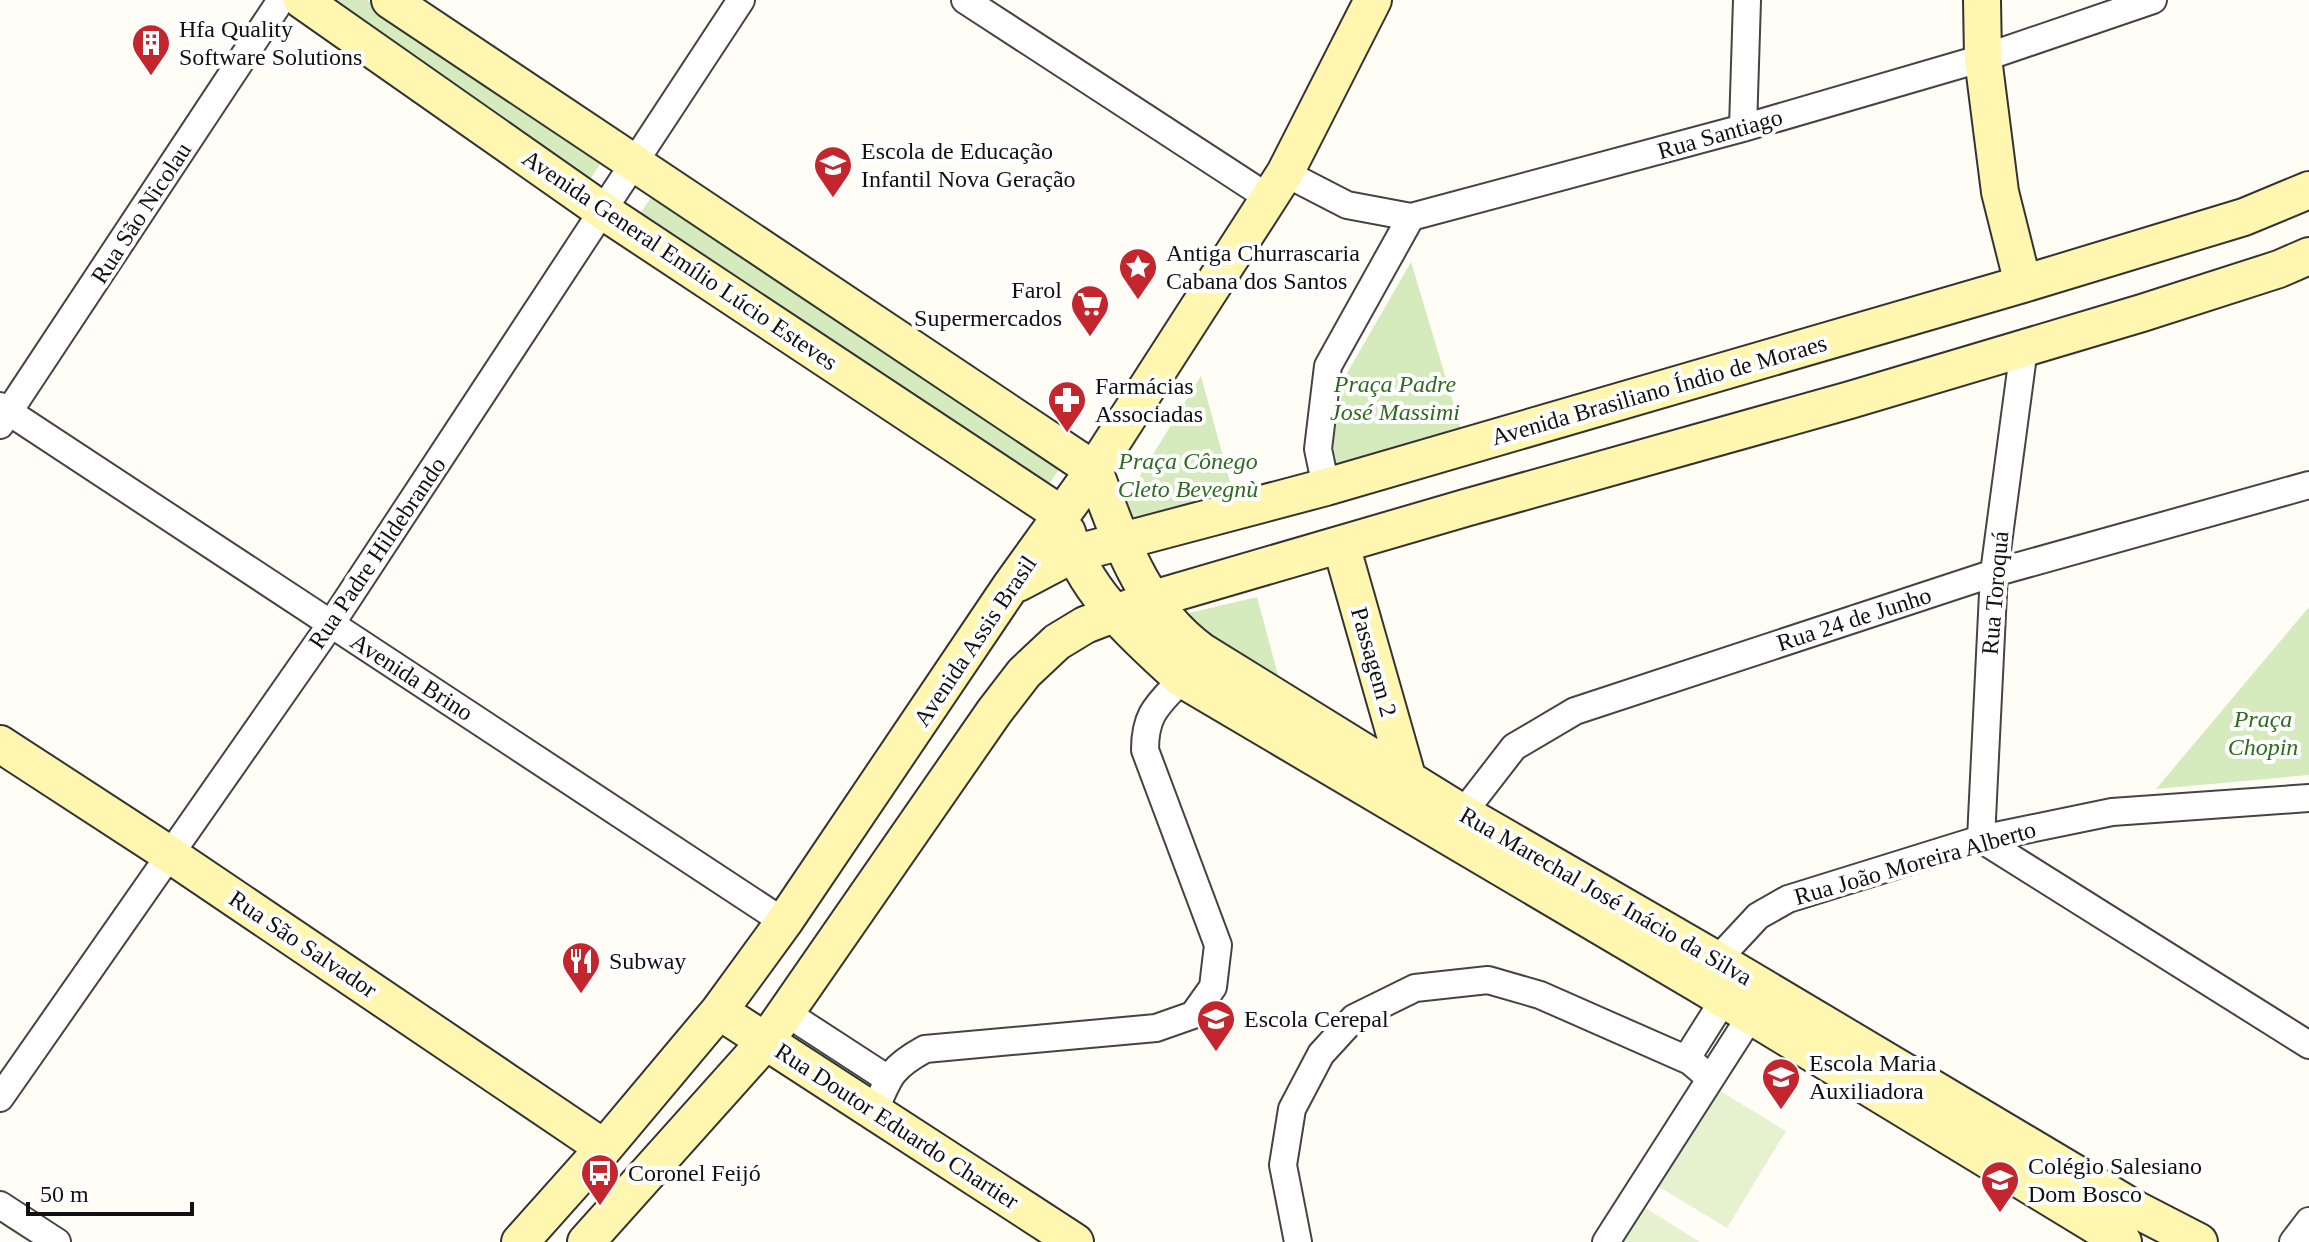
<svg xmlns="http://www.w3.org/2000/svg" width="2309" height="1242" font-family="'Times New Roman',serif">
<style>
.green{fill:#d5ebbd}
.pitch{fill:#e6f2cf}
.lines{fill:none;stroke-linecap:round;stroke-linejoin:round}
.street-casing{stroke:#444;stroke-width:30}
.secondary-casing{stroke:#333;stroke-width:40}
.street{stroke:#fff;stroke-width:26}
.secondary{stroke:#fff6b0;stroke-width:36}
.labels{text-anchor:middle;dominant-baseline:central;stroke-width:8;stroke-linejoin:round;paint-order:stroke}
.poi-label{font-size:24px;fill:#111;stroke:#fff;text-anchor:start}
.street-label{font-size:24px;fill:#111;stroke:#fff}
.park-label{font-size:24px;font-style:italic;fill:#2f6b1f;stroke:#fff}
</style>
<rect width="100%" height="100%" fill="#fffdf5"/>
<path class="green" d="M 309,0 L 367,0 L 605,157 L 587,184 Z
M 656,190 L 1064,462 L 1045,490 L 638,217 Z
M 1411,262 L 1462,432 L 1336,470 L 1331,443 L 1347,373 Z
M 1201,376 L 1236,504 L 1137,529 L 1127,509 L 1127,497 Z
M 1257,597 L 1282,690 L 1176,616 Z
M 2309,607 L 2309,775 L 2156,789 Z"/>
<path class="pitch" d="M 1715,1088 L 1786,1131 L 1727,1228 L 1656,1185 Z
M 1644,1207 L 1700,1242 L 1622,1242 Z"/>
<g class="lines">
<g class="street-casing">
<path id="street" d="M 965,0 L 1269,198
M 1743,128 L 1747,0
M 1285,173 L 1347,205 L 1411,217 L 1743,128 L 1983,58 L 2153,0
M 2024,348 L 1994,573 L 1981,839 L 2309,1045
M 0,406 L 784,922
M 0,425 L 281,0
M 1326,487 L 1318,449 L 1328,366 L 1411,217
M 1452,827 L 1514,747 L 1575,711 L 1994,573 L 2309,485
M 1709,974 L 1717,960 L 1758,916 L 1788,899 L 1981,839 L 2112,812 L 2309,798
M 785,1012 L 888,1079
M 1690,1061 L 1692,1050 L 1733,985
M 0,1098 L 331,624 L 741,0
M 875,1110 C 889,1076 892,1067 925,1049 L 1156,1028 L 1193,1015 L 1213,987 L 1218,945 L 1145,750 C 1145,713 1158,705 1182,679
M 0,1205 L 57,1242
M 1298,1242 L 1283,1165 L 1292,1109 L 1321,1054 L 1354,1018 L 1415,988 L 1488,980 L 1540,995 L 1690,1061 L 1710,1078
M 1606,1242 L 1759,1003
M 2293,1242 L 2309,1221"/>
</g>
<g class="secondary-casing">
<path id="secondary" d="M 302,0 L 603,211 L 1062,515
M 390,0 L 1094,470
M 1982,0 L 1983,58 L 2000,192 L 2023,284
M 1094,470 C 1120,538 1141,607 1201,651 L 1461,812 L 1717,960 L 2135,1209 L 2199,1242
M 1067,532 C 1084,593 1137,637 1182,679 L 1702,986 L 2123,1242
M 1341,545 L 1408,780
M 1018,583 L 1073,554 L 1326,487 L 2023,284 L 2244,217 L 2309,190
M 0,744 L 169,854 L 604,1148
M 719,1011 L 1075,1242
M 520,1242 L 604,1148 L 719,1011 L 784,922 L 1010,587 L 1094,470 L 1269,198 L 1285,173 L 1373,0
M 586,1242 L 766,1041 L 994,712 L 1024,673 L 1057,642 L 1085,625 L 1150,600 L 1465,508 L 1850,400 L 2142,313 L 2279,269 L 2309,256"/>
</g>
<use href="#street" class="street"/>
<use href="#secondary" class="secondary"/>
</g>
<defs>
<g id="building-pin" transform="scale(2)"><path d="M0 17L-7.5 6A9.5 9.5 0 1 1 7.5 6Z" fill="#c4262e" stroke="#fff"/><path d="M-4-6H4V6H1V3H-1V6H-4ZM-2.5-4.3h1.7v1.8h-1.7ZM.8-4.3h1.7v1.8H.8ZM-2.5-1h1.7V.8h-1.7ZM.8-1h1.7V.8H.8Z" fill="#fff"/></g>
<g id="school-pin" transform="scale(2)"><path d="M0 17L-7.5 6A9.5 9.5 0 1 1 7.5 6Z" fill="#c4262e" stroke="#fff"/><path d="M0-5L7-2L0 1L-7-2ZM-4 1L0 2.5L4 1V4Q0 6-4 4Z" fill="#fff"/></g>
<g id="sight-pin" transform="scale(2)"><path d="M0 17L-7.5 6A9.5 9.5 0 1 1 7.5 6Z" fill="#c4262e" stroke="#fff"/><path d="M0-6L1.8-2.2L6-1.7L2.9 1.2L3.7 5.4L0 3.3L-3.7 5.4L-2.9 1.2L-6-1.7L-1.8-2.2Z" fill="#fff"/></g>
<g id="supermarket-pin" transform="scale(2)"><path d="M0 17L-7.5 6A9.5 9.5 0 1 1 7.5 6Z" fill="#c4262e" stroke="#fff"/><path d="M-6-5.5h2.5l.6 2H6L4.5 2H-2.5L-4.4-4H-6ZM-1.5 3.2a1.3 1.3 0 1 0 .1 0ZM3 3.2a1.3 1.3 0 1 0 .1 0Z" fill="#fff"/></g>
<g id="pharmacy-pin" transform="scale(2)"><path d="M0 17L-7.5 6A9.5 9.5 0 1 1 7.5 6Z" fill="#c4262e" stroke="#fff"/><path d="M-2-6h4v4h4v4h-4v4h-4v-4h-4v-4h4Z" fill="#fff"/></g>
<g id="restaurant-pin" transform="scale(2)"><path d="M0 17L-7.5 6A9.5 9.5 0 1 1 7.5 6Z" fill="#c4262e" stroke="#fff"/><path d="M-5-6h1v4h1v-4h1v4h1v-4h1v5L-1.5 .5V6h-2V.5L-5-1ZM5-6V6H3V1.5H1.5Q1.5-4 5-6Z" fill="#fff"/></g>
<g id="bus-pin" transform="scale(2)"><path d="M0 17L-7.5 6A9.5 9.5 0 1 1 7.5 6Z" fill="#c4262e" stroke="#fff"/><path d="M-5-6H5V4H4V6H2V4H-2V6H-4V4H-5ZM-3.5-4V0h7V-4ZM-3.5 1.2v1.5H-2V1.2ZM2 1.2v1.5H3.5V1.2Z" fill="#fff"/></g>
</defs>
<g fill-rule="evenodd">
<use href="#building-pin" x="151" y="43"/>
<use href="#school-pin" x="833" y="165"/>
<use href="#sight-pin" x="1138" y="267"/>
<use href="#supermarket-pin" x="1090" y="304"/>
<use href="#pharmacy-pin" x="1067" y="400"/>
<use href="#restaurant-pin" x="581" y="961"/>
<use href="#school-pin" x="1216" y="1019"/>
<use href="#school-pin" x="1781" y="1077"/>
<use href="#bus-pin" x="600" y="1173"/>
<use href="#school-pin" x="2000" y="1180"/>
</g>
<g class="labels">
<g class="poi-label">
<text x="179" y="29">Hfa Quality<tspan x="179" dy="28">Software Solutions</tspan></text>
<text x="861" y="151">Escola de Educação<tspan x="861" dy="28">Infantil Nova Geração</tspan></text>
<text x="1166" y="253">Antiga Churrascaria<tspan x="1166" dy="28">Cabana dos Santos</tspan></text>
<text x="1062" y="290" text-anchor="end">Farol<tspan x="1062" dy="28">Supermercados</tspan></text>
<text x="1095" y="386">Farmácias<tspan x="1095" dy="28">Associadas</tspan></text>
<text x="609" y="961">Subway</text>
<text x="1244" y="1019">Escola Cerepal</text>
<text x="1809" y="1063">Escola Maria<tspan x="1809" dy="28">Auxiliadora</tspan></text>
<text x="2028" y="1166">Colégio Salesiano<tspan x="2028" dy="28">Dom Bosco</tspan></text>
<text x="628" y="1173">Coronel Feijó</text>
</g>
<g class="street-label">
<text transform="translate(1720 134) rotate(-16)">Rua Santiago</text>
<text transform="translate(141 213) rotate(-57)">Rua São Nicolau</text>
<text transform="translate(680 260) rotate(34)">Avenida General Emílio Lúcio Esteves</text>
<text transform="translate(1659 390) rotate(-16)">Avenida Brasiliano Índio de Moraes</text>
<text transform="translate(377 553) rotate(-56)">Rua Padre Hildebrando</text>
<text transform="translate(1995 593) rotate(-85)">Rua Toroquá</text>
<text transform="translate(1854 619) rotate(-18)">Rua 24 de Junho</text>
<text transform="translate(975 641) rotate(-56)">Avenida Assis Brasil</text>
<text transform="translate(1374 662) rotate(74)">Passagem 2</text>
<text transform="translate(412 677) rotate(33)">Avenida Brino</text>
<text transform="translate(1915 863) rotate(-16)">Rua João Moreira Alberto</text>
<text transform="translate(1606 896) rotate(30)">Rua Marechal José Inácio da Silva</text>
<text transform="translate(303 944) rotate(34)">Rua São Salvador</text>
<text transform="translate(897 1126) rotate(33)">Rua Doutor Eduardo Chartier</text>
</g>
<g class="park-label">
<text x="1395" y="384">Praça Padre<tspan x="1395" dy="28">José Massimi</tspan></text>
<text x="1188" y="461">Praça Cônego<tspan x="1188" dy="28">Cleto Bevegnù</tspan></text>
<text x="2263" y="719">Praça<tspan x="2263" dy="28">Chopin</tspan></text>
</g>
</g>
<path d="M28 1202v12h164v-12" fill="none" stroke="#111111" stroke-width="4"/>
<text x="40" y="1202" font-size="24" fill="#111111" stroke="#ffffff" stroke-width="6" paint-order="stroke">50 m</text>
</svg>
